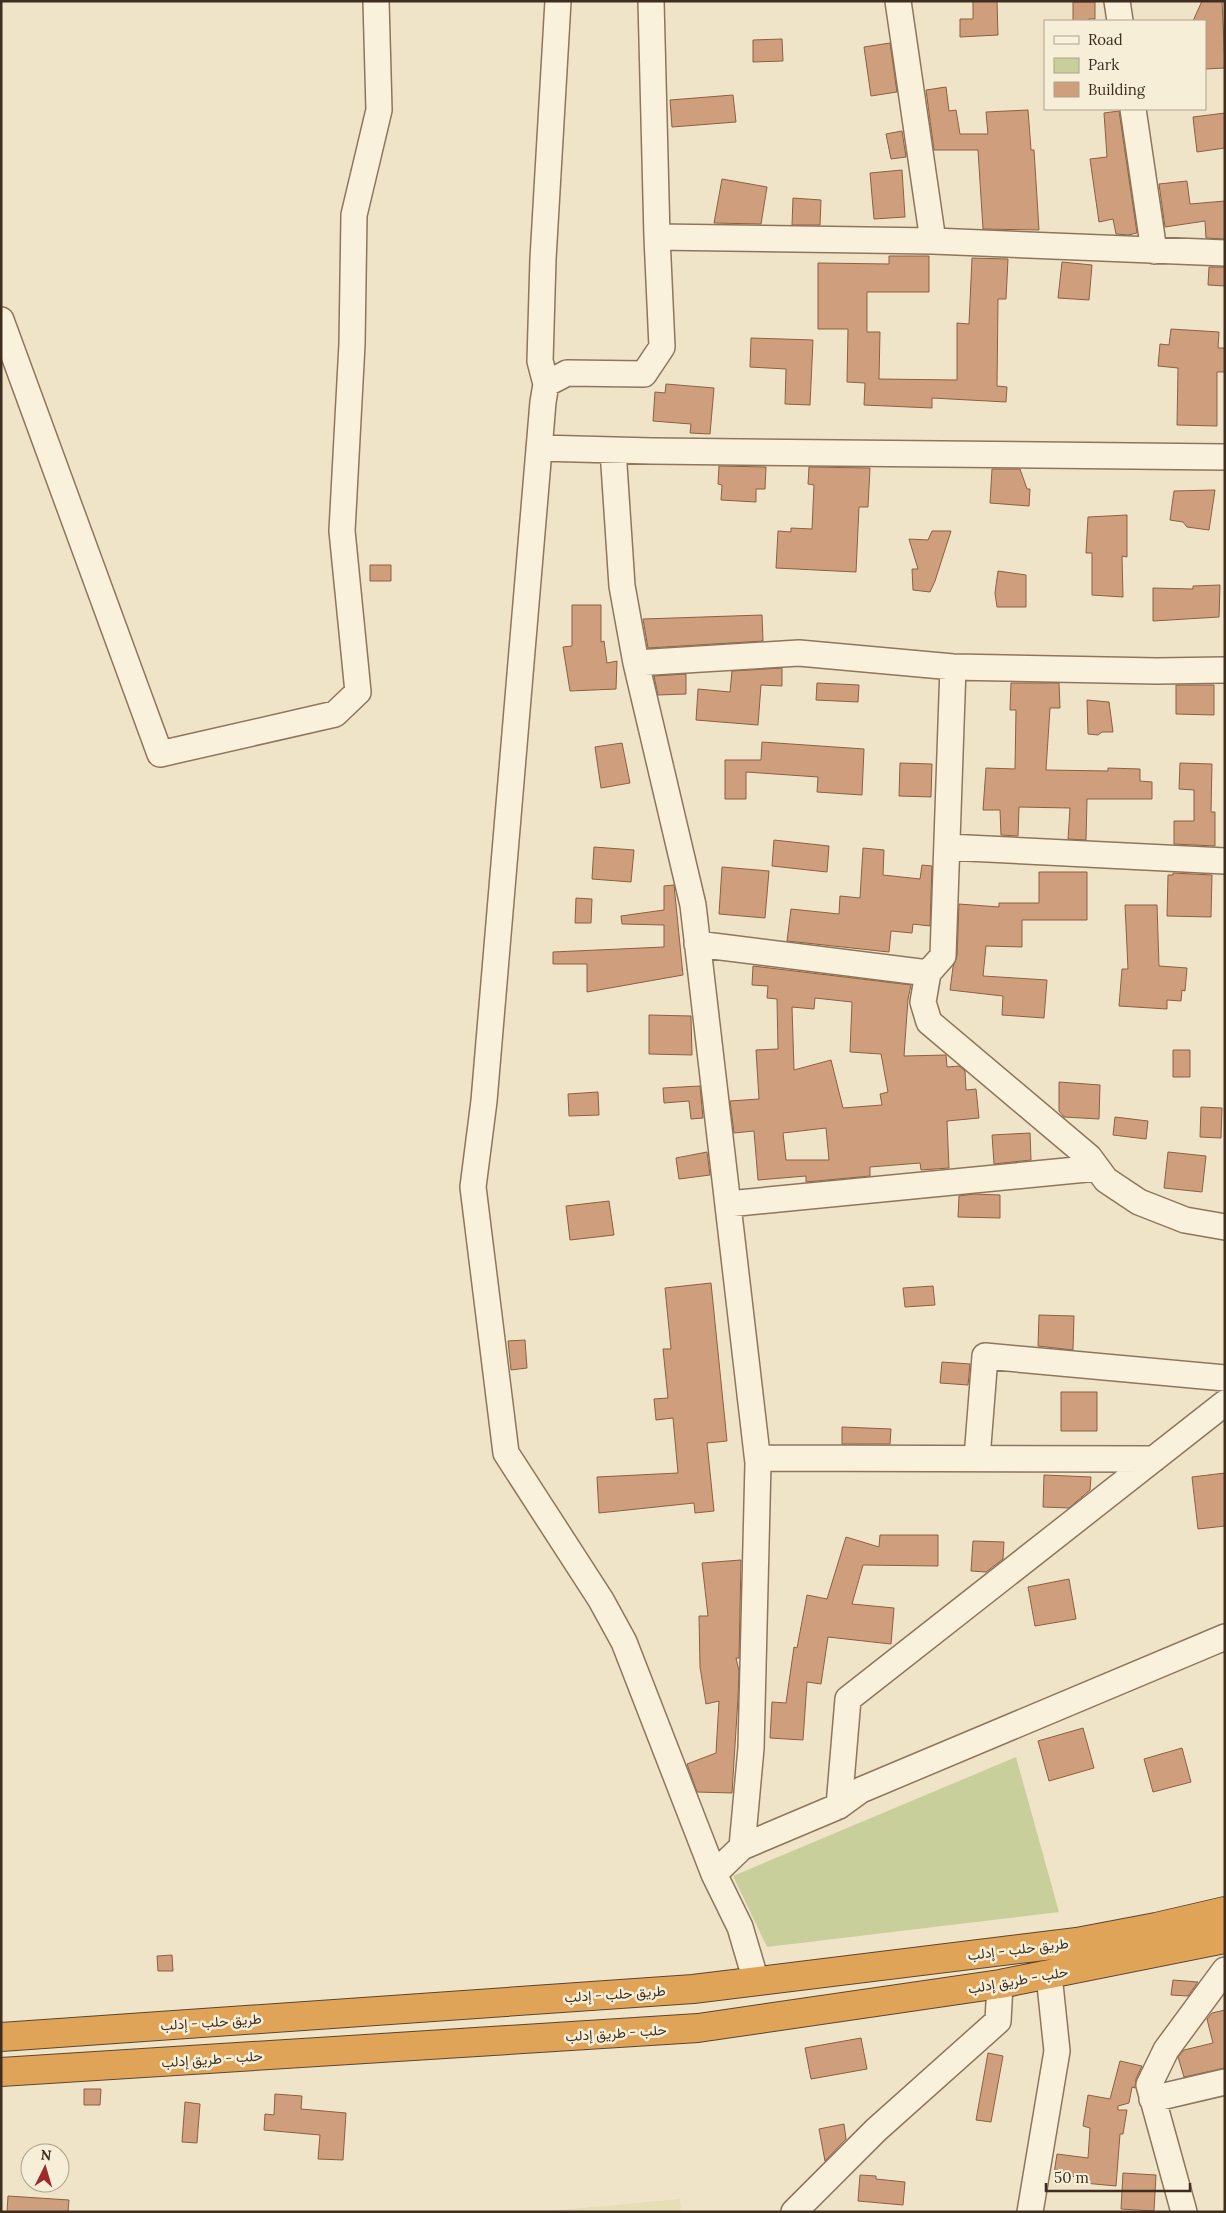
<svg xmlns="http://www.w3.org/2000/svg" width="1226" height="2213" font-family="Lora,Vazirmatn,serif">
<style>
.farmland{fill:#e6deb5}
.green{fill:#c9cf9b}
.building{fill:#cf9f7d;stroke:#8d5f41;fill-rule:evenodd}
.lines{fill:none;stroke-linecap:round;stroke-linejoin:round}
.minor-casing{stroke:#8d765c;stroke-width:28}
.highway-casing{stroke:#5b4430;stroke-width:30}
.minor{stroke:#faf1dc;stroke-width:25}
.highway{stroke:#e0a458;stroke-width:28}
.labels{text-anchor:middle;dominant-baseline:central;stroke-width:5;stroke-linejoin:round;paint-order:stroke}
.street-label{font-size:14px;fill:#3d2e20;stroke:#f7eed8}
</style>
<rect width="100%" height="100%" fill="#f0e4c8"/>
<path class="farmland" d="M 680,2199 L 681,2212 L 540,2212 Z"/>
<path class="green" d="M 1016,1757 L 1059,1912 L 767,1947 L 733,1876 Z"/>
<path class="building" d="M 973,1 L 997,1 L 998,35 L 960,37 L 960,19 L 973,19 Z
M 1202,1 L 1222,1 L 1225,68 L 1205,69 L 1205,21 L 1193,21 Z
M 1073,2 L 1095,2 L 1095,19 L 1089,19 L 1089,21 L 1073,21 Z
M 782,39 L 783,61 L 753,62 L 753,40 Z
M 890,43 L 897,92 L 871,96 L 864,47 Z
M 946,87 L 949,111 L 956,110 L 960,134 L 988,134 L 986,112 L 1028,110 L 1031,150 L 1034,150 L 1039,230 L 983,229 L 978,150 L 934,150 L 926,90 Z
M 733,95 L 736,122 L 672,127 L 670,100 Z
M 1119,111 L 1137,233 L 1128,235 L 1116,234 L 1113,219 L 1099,222 L 1090,159 L 1107,157 L 1104,113 Z
M 1225,113 L 1225,148 L 1197,152 L 1193,117 Z
M 902,131 L 906,157 L 891,159 L 886,134 Z
M 902,170 L 905,217 L 874,219 L 870,173 Z
M 722,179 L 767,187 L 761,224 L 714,223 Z
M 1187,181 L 1190,204 L 1225,201 L 1225,239 L 1206,238 L 1205,221 L 1165,227 L 1159,184 Z
M 793,198 L 821,200 L 820,225 L 792,225 Z
M 889,256 L 929,256 L 929,292 L 867,292 L 867,332 L 880,332 L 879,379 L 957,380 L 957,323 L 969,324 L 972,258 L 1008,259 L 1006,299 L 998,299 L 997,386 L 1007,387 L 1006,402 L 932,398 L 932,408 L 864,405 L 865,383 L 847,382 L 848,329 L 818,329 L 818,263 L 889,264 Z
M 1062,262 L 1092,265 L 1089,300 L 1058,298 Z
M 1209,267 L 1225,267 L 1225,286 L 1208,285 Z
M 1171,329 L 1219,332 L 1218,348 L 1225,348 L 1225,372 L 1217,372 L 1217,426 L 1177,425 L 1178,368 L 1158,366 L 1160,344 L 1169,345 Z
M 751,338 L 813,340 L 810,405 L 785,404 L 786,369 L 750,367 Z
M 666,384 L 714,388 L 710,434 L 690,433 L 691,424 L 653,421 L 655,392 L 665,393 Z
M 719,466 L 766,467 L 765,489 L 756,489 L 756,502 L 721,500 L 722,485 L 718,484 Z
M 809,467 L 870,468 L 868,507 L 859,507 L 856,572 L 776,568 L 778,531 L 791,532 L 791,528 L 812,529 L 814,485 L 808,484 Z
M 992,469 L 1020,469 L 1027,489 L 1030,489 L 1029,506 L 990,503 Z
M 1215,490 L 1209,530 L 1187,527 L 1183,522 L 1170,520 L 1174,491 Z
M 1127,515 L 1127,557 L 1122,556 L 1123,597 L 1092,595 L 1092,553 L 1086,553 L 1088,517 Z
M 932,531 L 951,531 L 935,581 L 930,592 L 913,590 L 912,569 L 918,569 L 909,539 L 928,540 Z
M 370,565 L 391,565 L 391,581 L 370,581 Z
M 998,571 L 1026,575 L 1026,607 L 997,607 L 995,593 Z
M 1220,585 L 1219,617 L 1153,621 L 1153,588 L 1193,589 L 1193,586 Z
M 572,605 L 601,605 L 601,642 L 604,641 L 607,663 L 617,661 L 616,689 L 570,691 L 563,647 L 572,646 Z
M 762,615 L 763,641 L 648,648 L 643,619 Z
M 782,668 L 782,686 L 761,685 L 758,725 L 696,720 L 698,689 L 730,692 L 732,671 Z
M 686,674 L 686,694 L 658,695 L 654,676 Z
M 817,683 L 859,685 L 858,702 L 816,700 Z
M 1011,683 L 1059,683 L 1060,708 L 1050,708 L 1046,770 L 1108,771 L 1108,768 L 1140,769 L 1140,781 L 1152,782 L 1152,799 L 1087,799 L 1086,840 L 1068,839 L 1070,808 L 1019,807 L 1018,836 L 1001,835 L 1000,810 L 983,810 L 986,768 L 1015,769 L 1016,710 L 1010,710 Z
M 1176,685 L 1214,685 L 1214,715 L 1176,714 Z
M 1087,700 L 1109,702 L 1113,732 L 1102,732 L 1098,735 L 1088,734 Z
M 762,742 L 864,749 L 862,795 L 817,792 L 818,777 L 746,772 L 746,799 L 725,799 L 725,760 L 761,760 Z
M 622,743 L 630,783 L 601,788 L 595,747 Z
M 900,763 L 932,764 L 931,797 L 899,796 Z
M 1180,763 L 1212,764 L 1211,812 L 1215,812 L 1215,846 L 1174,844 L 1174,821 L 1194,821 L 1194,790 L 1179,789 Z
M 774,840 L 829,846 L 827,872 L 772,866 Z
M 594,847 L 634,850 L 631,882 L 592,879 Z
M 863,848 L 884,850 L 883,875 L 920,879 L 922,865 L 932,866 L 930,926 L 913,924 L 912,933 L 891,931 L 889,952 L 787,941 L 791,909 L 839,914 L 840,896 L 860,898 Z
M 722,867 L 769,871 L 765,918 L 719,914 Z
M 1039,872 L 1087,872 L 1087,920 L 1022,920 L 1022,947 L 986,946 L 983,976 L 1047,980 L 1044,1018 L 1002,1015 L 1003,996 L 950,990 L 953,967 L 957,956 L 959,904 L 999,907 L 999,903 L 1039,903 Z
M 1173,873 L 1212,875 L 1211,917 L 1167,916 L 1168,875 L 1173,875 Z
M 674,885 L 683,975 L 587,992 L 587,964 L 553,964 L 553,952 L 664,947 L 664,925 L 622,924 L 621,916 L 664,910 L 664,886 Z
M 576,898 L 592,899 L 591,923 L 575,923 Z
M 1125,905 L 1157,905 L 1159,966 L 1187,968 L 1185,991 L 1182,990 L 1181,1001 L 1167,1000 L 1167,1009 L 1119,1006 L 1122,969 L 1128,969 Z
M 753,966 L 911,985 L 908,999 L 904,1056 L 946,1055 L 947,1067 L 959,1066 L 965,1071 L 966,1090 L 976,1089 L 979,1118 L 947,1121 L 949,1168 L 921,1170 L 920,1163 L 870,1167 L 870,1176 L 806,1182 L 806,1176 L 758,1180 L 754,1131 L 734,1133 L 730,1101 L 759,1099 L 756,1050 L 778,1049 L 777,999 L 767,998 L 768,986 L 752,985 ZM 815,998 L 852,1002 L 850,1052 L 881,1054 L 888,1092 L 880,1094 L 882,1105 L 843,1108 L 831,1060 L 794,1070 L 792,1007 L 814,1009 ZM 826,1128 L 829,1160 L 786,1160 L 783,1133 Z
M 649,1015 L 691,1016 L 692,1055 L 649,1054 Z
M 1173,1050 L 1190,1050 L 1190,1077 L 1173,1077 Z
M 1059,1082 L 1100,1085 L 1099,1119 L 1064,1117 L 1059,1111 Z
M 700,1086 L 703,1118 L 691,1119 L 689,1101 L 664,1103 L 663,1088 Z
M 598,1092 L 599,1115 L 569,1116 L 568,1094 Z
M 1201,1107 L 1222,1108 L 1221,1138 L 1200,1137 Z
M 1115,1117 L 1148,1121 L 1146,1139 L 1113,1135 Z
M 1030,1133 L 1031,1160 L 994,1164 L 992,1135 Z
M 707,1152 L 710,1175 L 679,1179 L 676,1158 Z
M 1168,1152 L 1206,1156 L 1202,1192 L 1164,1188 Z
M 974,1194 L 1000,1195 L 1000,1218 L 958,1217 L 959,1196 Z
M 609,1201 L 614,1235 L 570,1240 L 566,1206 Z
M 711,1283 L 727,1441 L 707,1443 L 714,1511 L 695,1513 L 694,1503 L 599,1513 L 597,1477 L 678,1473 L 673,1418 L 656,1420 L 654,1399 L 668,1398 L 663,1349 L 671,1349 L 665,1288 Z
M 933,1286 L 935,1305 L 905,1307 L 903,1288 Z
M 1039,1315 L 1074,1316 L 1073,1350 L 1038,1346 Z
M 525,1340 L 527,1368 L 511,1370 L 508,1341 Z
M 942,1362 L 970,1364 L 968,1385 L 940,1383 Z
M 1061,1392 L 1097,1392 L 1097,1431 L 1061,1431 Z
M 842,1427 L 891,1429 L 890,1444 L 842,1444 Z
M 1225,1473 L 1225,1526 L 1198,1529 L 1192,1477 Z
M 1044,1475 L 1091,1477 L 1090,1490 L 1069,1508 L 1043,1507 Z
M 880,1535 L 938,1535 L 938,1566 L 863,1565 L 852,1604 L 894,1608 L 891,1644 L 828,1637 L 821,1684 L 807,1682 L 803,1740 L 770,1738 L 772,1702 L 786,1703 L 794,1647 L 797,1648 L 807,1595 L 827,1599 L 846,1537 L 879,1547 Z
M 973,1541 L 1004,1542 L 1003,1559 L 986,1572 L 971,1571 Z
M 741,1560 L 739,1658 L 736,1658 L 739,1671 L 738,1698 L 732,1793 L 697,1792 L 687,1764 L 716,1753 L 719,1701 L 706,1704 L 700,1667 L 699,1616 L 708,1616 L 702,1563 Z
M 1069,1579 L 1076,1619 L 1035,1626 L 1028,1587 Z
M 1083,1728 L 1094,1768 L 1049,1781 L 1038,1741 Z
M 1182,1748 L 1191,1782 L 1153,1792 L 1144,1759 Z
M 172,1955 L 173,1971 L 158,1971 L 157,1956 Z
M 1173,1980 L 1198,1982 L 1188,1996 L 1171,1995 Z
M 1225,2010 L 1225,2068 L 1184,2077 L 1178,2057 L 1184,2050 L 1213,2043 L 1207,2019 L 1212,2013 Z
M 861,2038 L 867,2069 L 811,2079 L 805,2048 Z
M 988,2053 L 1003,2056 L 991,2122 L 976,2120 Z
M 1120,2061 L 1142,2066 L 1136,2079 L 1135,2088 L 1132,2087 L 1129,2103 L 1118,2106 L 1118,2110 L 1127,2110 L 1123,2134 L 1120,2134 L 1116,2186 L 1084,2183 L 1085,2178 L 1054,2174 L 1057,2154 L 1088,2158 L 1090,2128 L 1083,2126 L 1088,2095 L 1110,2099 Z
M 84,2089 L 101,2089 L 100,2105 L 84,2105 Z
M 275,2094 L 302,2096 L 301,2109 L 346,2113 L 343,2160 L 318,2159 L 320,2135 L 264,2130 L 265,2114 L 274,2115 Z
M 185,2102 L 200,2104 L 197,2143 L 182,2142 Z
M 844,2124 L 846,2139 L 825,2161 L 819,2129 Z
M 1123,2173 L 1156,2175 L 1154,2211 L 1121,2209 Z
M 860,2175 L 876,2176 L 876,2179 L 905,2182 L 903,2205 L 858,2201 Z
M 8,2196 L 69,2200 L 68,2212 L 7,2212 Z"/>
<g class="lines">
<g class="minor-casing">
<path id="minor" d="M 558,1 L 543,259 L 540,361 L 546,384 L 543,402 L 484,1101 L 473,1187 L 506,1453 L 601,1600 L 624,1642 L 714,1874 L 740,1927 L 756,1981
M 898,1 L 933,241
M 1117,1 L 1120,21
M 1133,109 L 1154,251
M 657,237 L 933,241 L 1225,253
M 1,320 L 160,754 L 335,714 L 358,692 L 342,531 L 352,344 L 354,215 L 379,110 L 376,1
M 546,384 L 567,373 L 644,374 L 662,347 L 657,237 L 651,1
M 539,448 L 652,451 L 1225,457
M 613,450 L 622,586 L 636,663 L 693,905 L 758,1463 L 751,1748 L 742,1847
M 636,663 L 799,653 L 953,667 L 1157,671 L 1225,670
M 947,847 L 1225,861
M 697,944 L 928,973 L 943,956 L 953,667
M 928,973 L 923,1002 L 929,1022 L 1089,1157 L 1106,1180 L 1139,1202 L 1185,1220 L 1225,1227
M 728,1204 L 1097,1168
M 758,1458 L 1154,1459
M 977,1458 L 985,1356 L 1225,1378
M 839,1806 L 848,1699 L 1225,1403
M 714,1874 L 742,1847 L 839,1806 L 861,1790 L 1225,1637
M 1152,2099 L 1225,2082
M 794,2212 L 876,2130 L 998,2021 L 1000,1984
M 1030,2212 L 1057,2051 L 1049,1975
M 1184,2212 L 1149,2085 L 1166,2050 L 1225,1970"/>
</g>
<g class="highway-casing">
<path id="highway" d="M 1,2037 L 693,1989 L 1077,1942 L 1156,1927 L 1225,1911
M 1,2072 L 698,2028 L 1000,1984 L 1225,1939"/>
</g>
<use href="#minor" class="minor"/>
<use href="#highway" class="highway"/>
</g>
<g class="labels">
<g class="street-label">
<text transform="translate(1018 1949) rotate(-7)">طريق حلب - إدلب</text>
<text transform="translate(1018 1980) rotate(-10)">حلب - طريق إدلب</text>
<text transform="translate(615 1994) rotate(-4)">طريق حلب - إدلب</text>
<text transform="translate(211 2022) rotate(-4)">طريق حلب - إدلب</text>
<text transform="translate(616 2033) rotate(-4)">حلب - طريق إدلب</text>
<text transform="translate(212 2059) rotate(-4)">حلب - طريق إدلب</text>
</g>
</g>
<rect width="1226" height="2213" fill="none" stroke="#3d2e20" stroke-width="5"/>
<rect x="1044" y="20" width="162" height="90" fill="#f7eed8" stroke="#ada18e"/>
<rect x="1054" y="36" width="25" height="8" fill="#faf1dc" stroke="#ada18e"/>
<text x="1088" y="45" font-size="15" fill="#3d2e20">Road</text>
<rect x="1054" y="58" width="25" height="15" fill="#c9cf9b" stroke="#ada18e"/>
<text x="1088" y="70" font-size="15" fill="#3d2e20">Park</text>
<rect x="1054" y="82" width="25" height="15" fill="#cf9f7d" stroke="#ada18e"/>
<text x="1088" y="95" font-size="15" fill="#3d2e20">Building</text>
<g transform="translate(45 2168) rotate(5)"><circle r="24" fill="#f7eed8" stroke="#ada18e"/>
<path d="M0-4L9 19L0 12L-9 19Z" fill="#9e2a2b"/>
<text y="-8" font-size="14" font-weight="bold" text-anchor="middle" fill="#3d2e20">N</text>
</g>
<path d="M1046 2183v8h144v-8" fill="none" stroke="#3d2e20" stroke-width="2.5"/>
<text x="1054" y="2183" font-size="15" fill="#3d2e20" stroke="#f7eed8" stroke-width="4" paint-order="stroke">50 m</text>
</svg>
